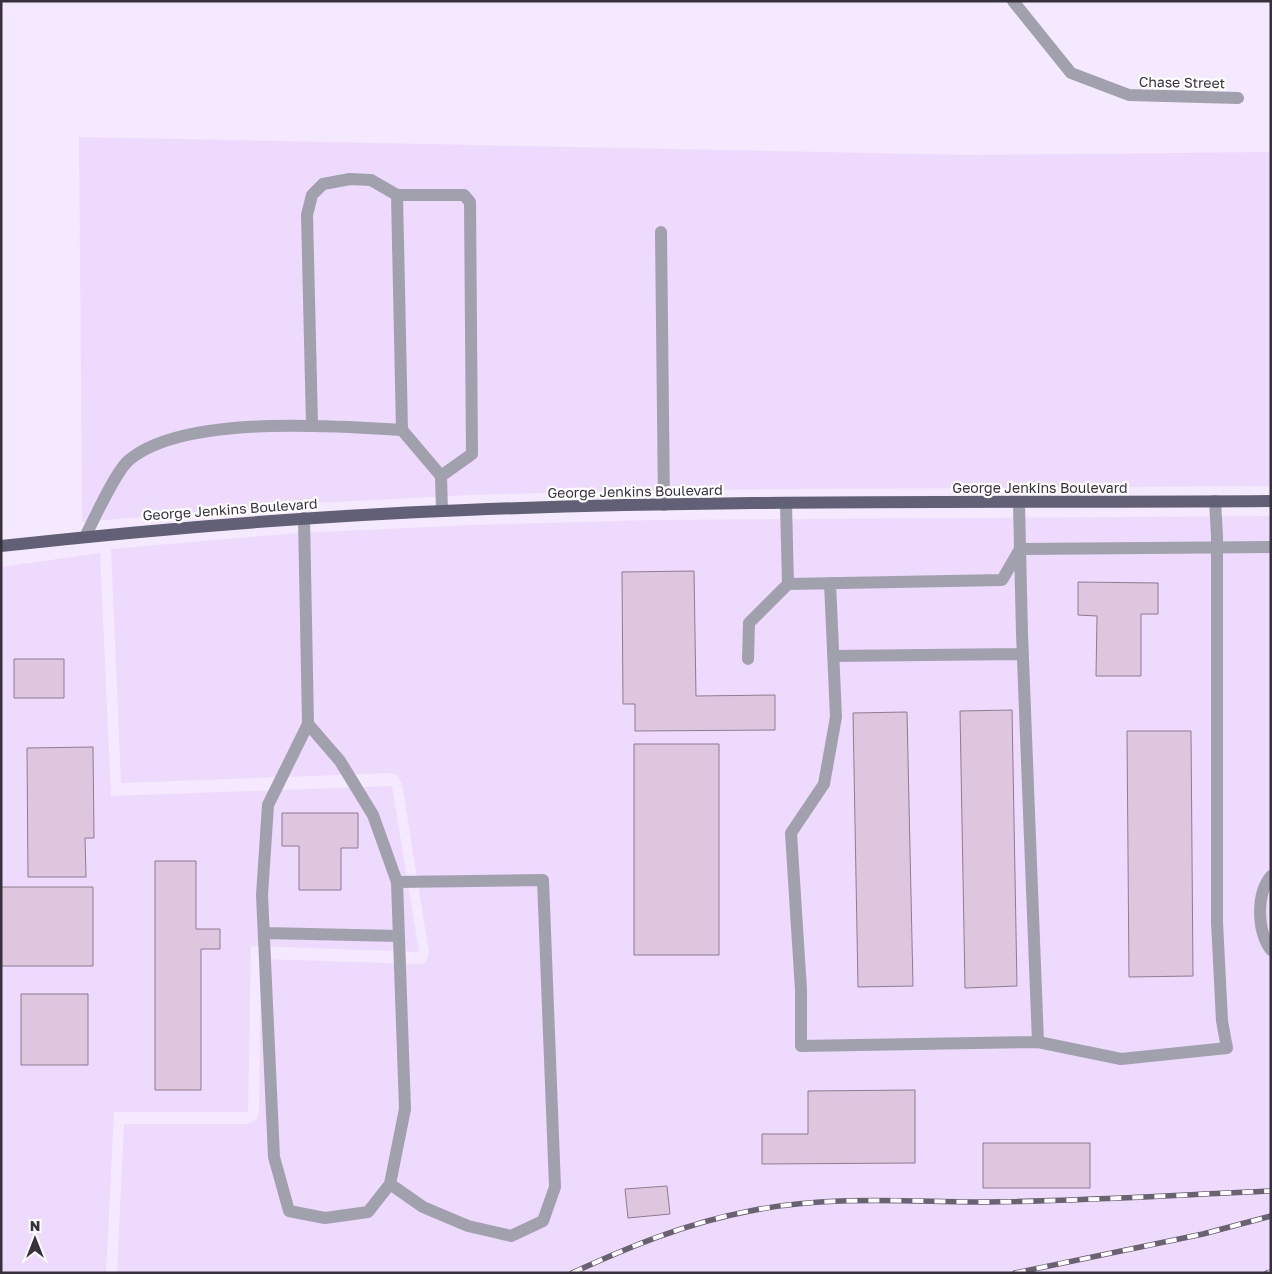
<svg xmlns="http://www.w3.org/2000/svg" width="1272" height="1274" font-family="'Golos Text',sans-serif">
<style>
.built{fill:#eddafc}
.building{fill:#dec7de;stroke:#907b90}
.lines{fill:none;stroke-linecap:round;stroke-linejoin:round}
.service{stroke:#a1a0ad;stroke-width:12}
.minor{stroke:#a1a0ad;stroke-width:12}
.primary{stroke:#626076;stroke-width:12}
.rail-casing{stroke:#6a6270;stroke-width:5.5}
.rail{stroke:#fff;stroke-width:4;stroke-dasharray:11;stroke-linecap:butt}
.labels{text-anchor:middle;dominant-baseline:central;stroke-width:4.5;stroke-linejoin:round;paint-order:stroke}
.street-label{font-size:14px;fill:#37313c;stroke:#fff}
</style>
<rect width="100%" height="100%" fill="#f5e9ff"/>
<path class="built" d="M 79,137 L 969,155 L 1271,152 L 1271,486 L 653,490 L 470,495 L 297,504 L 82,522 Z
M 1271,516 L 1271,1273 L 117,1273 L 124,1124 L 247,1124 L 257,1119 L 259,1111 L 261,959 L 418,964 L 425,963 L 429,953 L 402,784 L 397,775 L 391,773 L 121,783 L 111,549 L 298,533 L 471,525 L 654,520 Z
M 100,553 L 111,796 L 392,786 L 419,952 L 251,946 L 248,1112 L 114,1112 L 106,1273 L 1,1273 L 1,567 Z"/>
<path class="building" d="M 694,571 L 696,696 L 775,695 L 775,730 L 635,731 L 635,704 L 623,704 L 622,572 Z
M 1078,582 L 1158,583 L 1158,614 L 1141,614 L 1141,676 L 1096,676 L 1097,616 L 1078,615 Z
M 14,659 L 64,659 L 64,698 L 14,698 Z
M 1012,710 L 1017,986 L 965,988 L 960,711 Z
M 907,712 L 913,986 L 858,987 L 853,713 Z
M 1127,731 L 1191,731 L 1193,976 L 1129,977 Z
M 634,744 L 719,744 L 719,955 L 634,955 Z
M 93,747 L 94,838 L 85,838 L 86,877 L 28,877 L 27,748 Z
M 282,813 L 358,813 L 358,848 L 341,848 L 341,890 L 299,890 L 299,846 L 282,846 Z
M 155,861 L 196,861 L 196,929 L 220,929 L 220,949 L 201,949 L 201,1090 L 155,1090 Z
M 1,887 L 93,887 L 93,966 L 1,966 Z
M 21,994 L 88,994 L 88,1065 L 21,1065 Z
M 915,1090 L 915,1163 L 762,1164 L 762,1134 L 808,1134 L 808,1091 Z
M 983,1143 L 1090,1143 L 1090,1188 L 983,1188 Z
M 667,1186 L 670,1214 L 628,1218 L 625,1189 Z"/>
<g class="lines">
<path class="service" d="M 397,195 L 464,195 L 470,202 L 472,454 L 441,476
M 661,232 L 664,505
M 312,424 L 307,215 L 312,195 L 323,184 L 350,179 L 371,180 L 397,195 L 402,430
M 1019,503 L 1022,634 L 1038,1042 L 1121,1059 L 1227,1048 L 1222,1021 L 1217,922 L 1217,536 L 1215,501
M 786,504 L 788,584
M 304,518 L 308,724 L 268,805 L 262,895 L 274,1157 L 289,1211 L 325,1218 L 368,1212 L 390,1184 L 405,1109 L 397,882 L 373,815 L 340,761 L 308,724
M 85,537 C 94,519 115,473 128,461 C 182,414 333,426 402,430 L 441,476 L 442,511
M 830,583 L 836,717 L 824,784 L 791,833 L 801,990 L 801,1046 L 1038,1042
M 833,656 L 1023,654
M 748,659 L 749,623 L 788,584 L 1002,580 L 1020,549 L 1271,547
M 1271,876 C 1256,894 1257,931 1271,950
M 264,933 L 399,936
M 390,1184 L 423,1207 L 468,1226 L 511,1236 L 543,1221 L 555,1187 L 543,880 L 397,882"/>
<path class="minor" d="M 1013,1 L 1071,73 L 1129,95 L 1238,98"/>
<path class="primary" d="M 1,546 C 156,529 310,516 466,510 C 734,499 1003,503 1271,501"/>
<g class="rail-casing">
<path id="rail" d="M 572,1273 C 631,1246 687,1223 750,1211 C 828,1195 909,1202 988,1202 C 1082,1201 1177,1195 1271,1191
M 1015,1273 L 1203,1234 L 1271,1216
M 1267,1273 L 1271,1272"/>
</g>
<use href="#rail" class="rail"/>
</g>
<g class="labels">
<g class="street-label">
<text transform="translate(1182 82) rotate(1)">Chase Street</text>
<text x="1040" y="487">George Jenkins Boulevard</text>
<text transform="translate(635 491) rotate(-1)">George Jenkins Boulevard</text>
<text transform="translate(230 509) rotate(-4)">George Jenkins Boulevard</text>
</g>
</g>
<rect width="1272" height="1274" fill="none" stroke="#37313c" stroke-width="5"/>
<g transform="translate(35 1239)" stroke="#ffffff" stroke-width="4" paint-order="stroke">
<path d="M0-4L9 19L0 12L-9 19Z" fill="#37313c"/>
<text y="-8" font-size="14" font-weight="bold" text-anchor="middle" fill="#37313c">N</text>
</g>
</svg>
